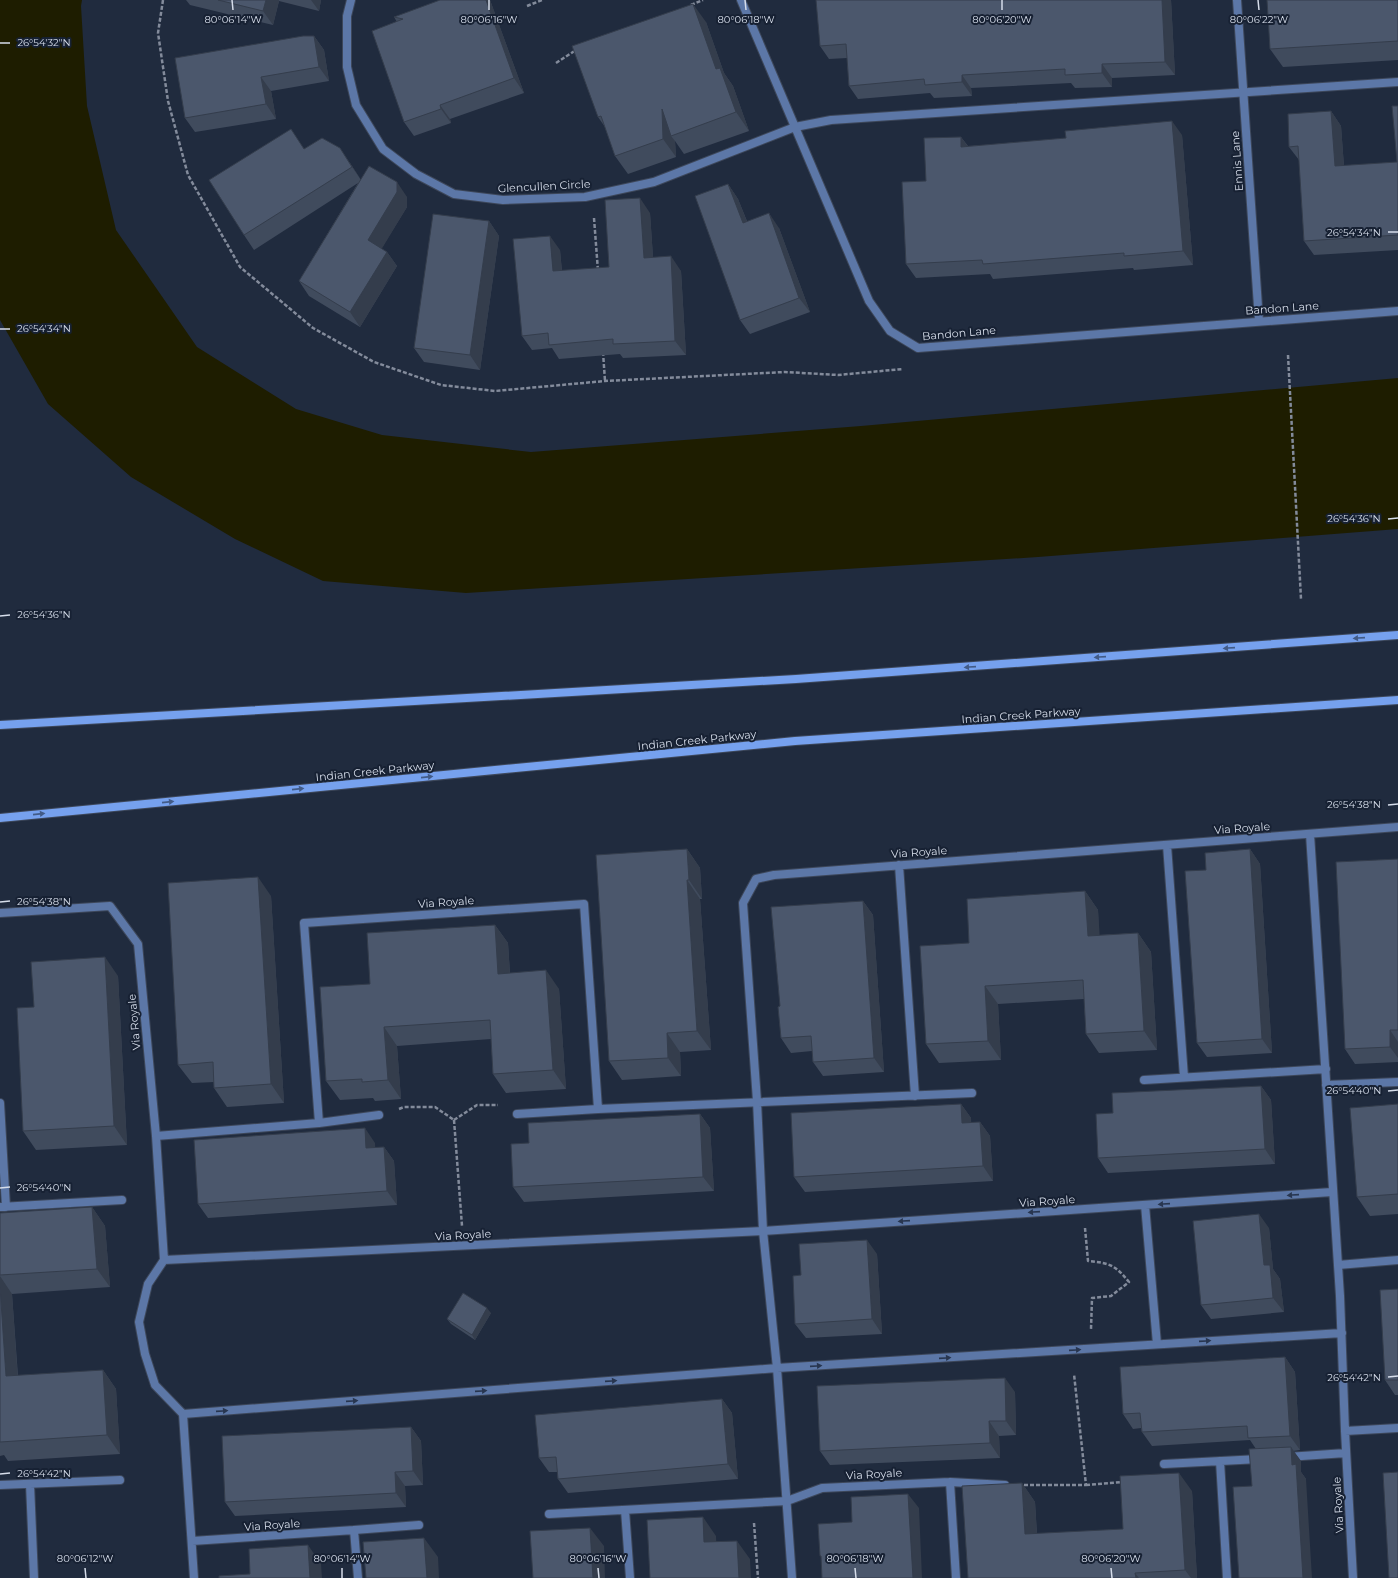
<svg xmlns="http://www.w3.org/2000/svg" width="1398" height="1578" font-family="Montserrat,sans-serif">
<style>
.water{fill:#1e1d00}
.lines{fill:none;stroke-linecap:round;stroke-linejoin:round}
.lane-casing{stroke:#3d475a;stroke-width:10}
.street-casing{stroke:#3d475a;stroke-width:10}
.secondary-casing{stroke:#3d475a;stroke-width:10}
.path{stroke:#838b9b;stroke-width:2.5;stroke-dasharray:4 2;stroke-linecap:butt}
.lane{stroke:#5c77a7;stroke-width:8}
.street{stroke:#5c77a7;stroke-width:8}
.secondary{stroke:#76a1ee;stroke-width:8}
.wall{fill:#404b5d}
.shaded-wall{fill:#343d4c}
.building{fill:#4b576c;stroke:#343d4c}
.oneway{fill:#425b87}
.oneway2{fill:#283650}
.ticks{fill:none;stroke:#d6ddea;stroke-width:1.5}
.labels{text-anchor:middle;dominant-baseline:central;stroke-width:4;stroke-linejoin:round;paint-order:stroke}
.street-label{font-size:11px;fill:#d6ddea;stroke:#172133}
.ticks-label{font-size:10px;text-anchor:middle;fill:#d6ddea;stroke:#172133;stroke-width:4;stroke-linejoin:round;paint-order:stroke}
</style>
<rect width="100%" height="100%" fill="#202b3e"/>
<path class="water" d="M 0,0 L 82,0 L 81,6 L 87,106 L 116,230 L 197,347 L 296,409 L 382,435 L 531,452 L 861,426 L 1398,378 L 1398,529 L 1038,557 L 466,593 L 323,581 L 235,539 L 131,477 L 48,404 L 0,320 Z"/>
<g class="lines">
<g class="lane-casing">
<path id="lane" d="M 795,127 L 831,120 L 1398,82
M 1310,834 L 1340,1296 L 1345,1431 L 1353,1578
M 1167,845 L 1184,1077
M 899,865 L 915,1096
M 0,913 L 110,906 L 138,944 L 156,1136 L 164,1260 L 148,1284 L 139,1322 L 145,1354 L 155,1385 L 183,1414 L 194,1578
M 1144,1080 L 1326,1069
M 1326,1085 L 1398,1082
M 0,1103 L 6,1207
M 517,1114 L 598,1109 L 972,1093
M 319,1123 L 304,923 L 584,904 L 598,1109
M 156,1136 L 319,1123 L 379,1115
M 1145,1205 L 1157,1344
M 0,1207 L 122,1200
M 164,1260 L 763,1231 L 1332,1192
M 1338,1265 L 1398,1260
M 183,1414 L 777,1368 L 1342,1333
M 1345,1431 L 1398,1428
M 1287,1457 L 1346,1453
M 1220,1461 L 1227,1578
M 1164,1464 L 1259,1459
M 950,1482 L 956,1578
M 30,1484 L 34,1578
M 0,1485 L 120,1480
M 625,1510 L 630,1578
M 549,1514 L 787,1501 L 822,1488 L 950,1482 L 1005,1485
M 192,1541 L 354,1530
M 358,1578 L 354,1530 L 419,1525
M 792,1578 L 777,1368 L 763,1231 L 757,1101 L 743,903 L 756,879 L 774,875 L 1398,827"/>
</g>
<g class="street-casing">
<path id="street" d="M 351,0 L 347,16 L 347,67 L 356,105 L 383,149 L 416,174 L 454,194 L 503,200 L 585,197 L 654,182 L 795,127
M 741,0 L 869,301 L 890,331 L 918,348 L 1398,311
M 1237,0 L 1259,321"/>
</g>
<g class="secondary-casing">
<path id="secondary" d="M 0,725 L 796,679 L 1398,635
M 0,818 L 795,741 L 1398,700"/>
</g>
<path class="path" d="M 163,0 L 158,33 L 168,101 L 188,175 L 240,267 L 313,328 L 374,362 L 441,385 L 495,391 L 605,381 L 785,372 L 838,375 L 903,369
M 691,5 L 703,0
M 527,6 L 542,0
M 556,63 L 576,50
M 594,218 L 598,271
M 603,352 L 605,381
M 1288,355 L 1301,599
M 399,1109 L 404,1107 L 435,1107 L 454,1120
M 454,1120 L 462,1226
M 454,1120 L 477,1105 L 498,1105
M 1085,1228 L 1088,1261 C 1110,1263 1115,1265 1129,1282 L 1111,1296 L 1092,1298 L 1091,1329
M 1024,1485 L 1086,1485 L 1074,1374
M 1086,1485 L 1123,1482
M 754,1523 L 758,1578"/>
<use href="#lane" class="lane"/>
<use href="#street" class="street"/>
<use href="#secondary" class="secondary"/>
</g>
<path class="wall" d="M 186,0 L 321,0 L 319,11 L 279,1 L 273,25 L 190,5 Z
M 490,0 L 524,93 L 450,119 L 451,123 L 414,136 L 404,122 L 397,22 L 394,17 Z
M 1171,0 L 1175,75 L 1112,78 L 1112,87 L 1075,88 L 1071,83 L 971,88 L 972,96 L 934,98 L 930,93 L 858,99 L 849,86 L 847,58 L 829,59 L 820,46 Z
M 1398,0 L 1398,60 L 1283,67 L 1270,49 Z
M 706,22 L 724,73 L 733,86 L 749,131 L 684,154 L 675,141 L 676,157 L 628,174 L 615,156 L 605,127 L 598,117 Z
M 314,36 L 324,50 L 329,81 L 271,91 L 276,119 L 195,132 L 185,118 Z
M 1398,106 L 1398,250 L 1314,255 L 1304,241 L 1299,160 L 1289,147 L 1331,111 L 1341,126 L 1344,166 L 1397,162 Z
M 1182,135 L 1193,265 L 1134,270 L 1133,268 L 993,279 L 990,274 L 916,278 L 906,264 L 961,137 L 968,146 Z
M 304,149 L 350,163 L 361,180 L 407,197 L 407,207 L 381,249 L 387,252 L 397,266 L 360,327 L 309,296 L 299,281 L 358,183 L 254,250 L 244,235 Z
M 728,184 L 738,199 L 747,221 L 779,228 L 810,312 L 750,334 L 740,320 Z
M 650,213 L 653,257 L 681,271 L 686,355 L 623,358 L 620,354 L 559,359 L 552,348 L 532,350 L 522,336 L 560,250 L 562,271 L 609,267 Z
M 489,221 L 499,236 L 480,370 L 424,362 L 414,348 Z
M 687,849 L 700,868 L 702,899 L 700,899 L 711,1050 L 680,1052 L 681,1076 L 622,1080 L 609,1061 Z
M 1250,849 L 1260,864 L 1272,1053 L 1207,1057 L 1197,1043 L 1206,870 Z
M 1398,859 L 1398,1062 L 1355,1064 L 1345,1049 Z
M 1085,891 L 1098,910 L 1099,935 L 1138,933 L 1151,952 L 1157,1050 L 1099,1053 L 1086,1034 L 1084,999 L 998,1004 L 1001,1060 L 939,1063 L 926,1044 L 969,943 Z
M 271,896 L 284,1103 L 227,1107 L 214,1088 L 214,1082 L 192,1083 L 178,1065 Z
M 863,901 L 873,915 L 884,1072 L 823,1076 L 813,1062 L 812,1051 L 791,1053 L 781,1038 L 780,1006 Z
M 495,925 L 508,943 L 510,973 L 559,989 L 566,1089 L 506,1093 L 493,1074 L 491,1039 L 397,1046 L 401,1099 L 375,1101 L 373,1098 L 340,1100 L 326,1081 L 370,984 Z
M 118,976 L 127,1145 L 36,1150 L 23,1131 L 34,1007 Z
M 1261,1086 L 1271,1100 L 1275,1164 L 1108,1173 L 1098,1158 L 1113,1113 Z
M 961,1104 L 971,1118 L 971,1122 L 980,1122 L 990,1136 L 993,1181 L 805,1192 L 794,1177 Z
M 1398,1104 L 1398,1214 L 1370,1216 L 1357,1197 Z
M 700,1114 L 710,1128 L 714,1191 L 524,1202 L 513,1187 L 529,1143 Z
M 375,1143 L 375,1148 L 384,1147 L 394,1161 L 397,1205 L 208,1218 L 198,1204 Z
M 92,1207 L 105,1226 L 110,1287 L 12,1294 L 18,1376 L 103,1370 L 116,1389 L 120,1454 L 8,1461 L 4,1455 L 0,1456 L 0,1213 Z
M 1269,1228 L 1273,1269 L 1280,1279 L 1284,1312 L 1211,1319 L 1201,1305 Z
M 877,1254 L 882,1334 L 806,1338 L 795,1324 L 801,1275 Z
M 1398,1289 L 1398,1395 L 1395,1395 L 1385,1380 Z
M 491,1313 L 475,1340 L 451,1324 L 447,1319 Z
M 1285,1357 L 1295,1372 L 1300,1450 L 1293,1451 L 1301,1461 L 1301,1472 L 1306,1479 L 1252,1486 L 1256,1449 L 1250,1440 L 1152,1446 L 1142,1432 L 1141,1428 L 1133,1429 L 1123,1414 Z
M 1015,1392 L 1016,1435 L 999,1436 L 1000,1458 L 830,1465 L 820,1451 Z
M 722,1399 L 732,1413 L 738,1479 L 568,1493 L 558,1479 L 557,1472 L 549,1472 L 539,1458 Z
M 411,1427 L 421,1441 L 423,1485 L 405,1486 L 406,1507 L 235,1516 L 225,1502 Z
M 1022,1483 L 1035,1502 L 1037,1534 L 1123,1529 L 1192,1491 L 1197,1578 L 968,1578 Z"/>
<path class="shaded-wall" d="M 266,0 L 279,0 L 279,1 L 273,25 L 263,11 Z
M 311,0 L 321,0 L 319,11 Z
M 486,0 L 490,0 L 524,93 L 514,78 Z
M 1162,0 L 1171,0 L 1175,75 L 1165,62 Z
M 693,4 L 706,22 L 724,73 L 733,86 L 749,131 L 736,112 L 716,69 Z
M 314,36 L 324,50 L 329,81 L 319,67 Z
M 1102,64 L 1112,78 L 1112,87 L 1102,73 Z
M 962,75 L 971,88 L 972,96 L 962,82 Z
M 261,77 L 271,91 L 276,119 L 266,104 Z
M 440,105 L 450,119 L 451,123 L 441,109 Z
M 662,109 L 671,136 L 675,141 L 676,157 L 663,139 Z
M 1331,111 L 1341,126 L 1345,181 L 1335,166 Z
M 1172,121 L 1182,135 L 1193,265 L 1183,251 Z
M 961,137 L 971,151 L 961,147 Z
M 340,148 L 362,181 L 352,167 Z
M 397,182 L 407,197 L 407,207 L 378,255 L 368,240 Z
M 728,184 L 738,199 L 753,237 L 743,223 Z
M 640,198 L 650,213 L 654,272 L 644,258 Z
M 769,213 L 779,228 L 810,312 L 799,298 Z
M 489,221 L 499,236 L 480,370 L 470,355 Z
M 550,236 L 560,250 L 563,286 L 553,271 Z
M 387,252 L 397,266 L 360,327 L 350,312 Z
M 671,256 L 681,271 L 686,355 L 675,341 Z
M 687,849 L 700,868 L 702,899 L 689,880 Z
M 1250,849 L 1260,864 L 1272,1053 L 1262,1039 Z
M 258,877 L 271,896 L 284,1103 L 271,1084 Z
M 687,880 L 700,899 L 711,1050 L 697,1031 Z
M 1085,891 L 1098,910 L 1101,955 L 1088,936 Z
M 863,901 L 873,915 L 884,1072 L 874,1058 Z
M 495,925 L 508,943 L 511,992 L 498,974 Z
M 1138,933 L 1151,952 L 1157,1050 L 1144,1031 Z
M 105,957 L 118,976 L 127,1145 L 114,1126 Z
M 546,970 L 559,989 L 566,1089 L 553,1070 Z
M 985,986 L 998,1004 L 1001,1060 L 988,1041 Z
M 384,1027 L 397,1046 L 401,1099 L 388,1080 Z
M 1390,1030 L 1398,1042 L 1398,1058 L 1390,1047 Z
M 667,1033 L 680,1052 L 681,1076 L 668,1058 Z
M 1261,1086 L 1271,1100 L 1275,1164 L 1265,1149 Z
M 961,1104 L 971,1118 L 972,1137 L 962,1123 Z
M 700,1114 L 710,1128 L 714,1191 L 703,1177 Z
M 980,1122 L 990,1136 L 993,1181 L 983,1166 Z
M 365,1128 L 375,1143 L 376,1163 L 366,1148 Z
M 384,1147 L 394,1161 L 397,1205 L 387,1191 Z
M 92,1207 L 105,1226 L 110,1287 L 97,1269 Z
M 1259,1214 L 1269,1228 L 1273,1269 L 1280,1279 L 1284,1312 L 1273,1298 L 1264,1265 Z
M 867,1240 L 877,1254 L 882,1334 L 872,1319 Z
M 0,1276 L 12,1294 L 19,1395 L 6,1376 L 0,1287 Z
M 487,1308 L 491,1313 L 475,1340 L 472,1335 Z
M 1285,1357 L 1295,1372 L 1300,1450 L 1290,1436 Z
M 103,1370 L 116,1389 L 120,1454 L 107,1435 Z
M 1005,1378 L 1015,1392 L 1016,1435 L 1006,1421 Z
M 722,1399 L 732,1413 L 738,1479 L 728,1464 Z
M 989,1421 L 999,1436 L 1000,1458 L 990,1443 Z
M 411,1427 L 421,1441 L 423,1485 L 413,1471 Z
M 1291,1447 L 1301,1461 L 1301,1472 L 1306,1479 L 1312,1578 L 1303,1578 L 1292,1465 Z
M 395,1472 L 405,1486 L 406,1507 L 396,1493 Z
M 1179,1473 L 1192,1491 L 1197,1578 L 1191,1578 L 1185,1570 Z
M 1022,1483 L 1035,1502 L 1038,1553 L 1025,1534 Z
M 908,1494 L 919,1508 L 922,1578 L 913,1578 Z
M 703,1517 L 716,1536 L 717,1561 L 704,1542 Z
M 590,1528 L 604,1546 L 605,1578 L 593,1578 Z
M 424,1538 L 438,1557 L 439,1578 L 427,1578 Z
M 737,1541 L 750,1559 L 751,1578 L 739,1578 Z
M 308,1545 L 321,1564 L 322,1578 L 310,1578 Z
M 1135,1573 L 1139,1578 L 1136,1578 Z"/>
<path class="building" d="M 218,0 L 266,0 L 263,11 Z
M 440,0 L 486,0 L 514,78 L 440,105 L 441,109 L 404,122 L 372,31 L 403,19 L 394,17 Z
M 816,0 L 1162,0 L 1165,62 L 1102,64 L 1102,73 L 1065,75 L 1065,69 L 962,75 L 962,82 L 925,85 L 924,79 L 849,86 L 846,44 L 820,46 Z
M 1267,0 L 1398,0 L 1398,41 L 1270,49 Z
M 693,4 L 716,69 L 720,68 L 736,112 L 671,136 L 662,109 L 663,139 L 615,156 L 601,116 L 598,117 L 572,46 Z
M 303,36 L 314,36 L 319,67 L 261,77 L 266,104 L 185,118 L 175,58 Z
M 1392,106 L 1398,106 L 1398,235 L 1304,241 L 1298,146 L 1289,147 L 1288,114 L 1331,111 L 1335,166 L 1397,162 Z
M 1172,121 L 1183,251 L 1124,256 L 1124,253 L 983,264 L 982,260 L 906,264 L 902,182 L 926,181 L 924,138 L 961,137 L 961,147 L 1066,138 L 1065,131 Z
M 291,129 L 304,149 L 322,138 L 340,148 L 352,167 L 244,235 L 209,180 Z
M 369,166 L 397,182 L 397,192 L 368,240 L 387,252 L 350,312 L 299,281 Z
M 728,184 L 743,223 L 769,213 L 799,298 L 740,320 L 695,196 Z
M 640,198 L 644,258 L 671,256 L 675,341 L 613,344 L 613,339 L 549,345 L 548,333 L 522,336 L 513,239 L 550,236 L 553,271 L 609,267 L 605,200 Z
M 433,214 L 489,221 L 470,355 L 414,348 Z
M 687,849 L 689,880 L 687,880 L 697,1031 L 667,1033 L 668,1058 L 609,1061 L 596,855 Z
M 1250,849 L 1262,1039 L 1197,1043 L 1185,871 L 1206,870 L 1205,853 Z
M 1398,859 L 1398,1030 L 1390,1030 L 1390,1047 L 1345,1049 L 1336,862 Z
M 258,877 L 271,1084 L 214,1088 L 213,1062 L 178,1065 L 168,883 Z
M 1085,891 L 1088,936 L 1138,933 L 1144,1031 L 1086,1034 L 1083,980 L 985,986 L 988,1041 L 926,1044 L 920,946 L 969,943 L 967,899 Z
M 863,901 L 874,1058 L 813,1062 L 811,1036 L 781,1038 L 778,1007 L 780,1006 L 771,907 Z
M 495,925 L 498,974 L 546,970 L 553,1070 L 493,1074 L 490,1020 L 384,1027 L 388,1080 L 362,1082 L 362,1079 L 326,1081 L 320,987 L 370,984 L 367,933 Z
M 105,957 L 114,1126 L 23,1131 L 17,1008 L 34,1007 L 31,962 Z
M 1261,1086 L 1265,1149 L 1098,1158 L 1096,1114 L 1113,1113 L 1112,1093 Z
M 961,1104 L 962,1123 L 980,1122 L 983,1166 L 794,1177 L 791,1113 Z
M 1398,1104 L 1398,1194 L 1357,1197 L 1350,1108 Z
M 700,1114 L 703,1177 L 513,1187 L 511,1144 L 529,1143 L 528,1123 Z
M 365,1128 L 366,1148 L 384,1147 L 387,1191 L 198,1204 L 194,1140 Z
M 92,1207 L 97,1269 L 0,1275 L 0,1213 Z
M 1259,1214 L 1264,1265 L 1270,1265 L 1273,1298 L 1201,1305 L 1193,1221 Z
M 867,1240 L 872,1319 L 795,1324 L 793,1276 L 801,1275 L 799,1244 Z
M 0,1287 L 6,1376 L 103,1370 L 107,1435 L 0,1442 Z
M 1398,1289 L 1398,1380 L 1385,1380 L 1380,1290 Z
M 463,1293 L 487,1308 L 472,1335 L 447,1319 Z
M 1285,1357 L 1290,1436 L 1248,1438 L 1247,1426 L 1142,1432 L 1140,1413 L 1123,1414 L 1120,1367 Z
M 1005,1378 L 1006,1421 L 989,1421 L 990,1443 L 820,1451 L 817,1386 Z
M 722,1399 L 728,1464 L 558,1479 L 556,1457 L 539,1458 L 535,1415 Z
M 411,1427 L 413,1471 L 395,1472 L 396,1493 L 225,1502 L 222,1436 Z
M 1291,1447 L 1292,1465 L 1296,1464 L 1303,1578 L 1239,1578 L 1233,1487 L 1252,1486 L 1249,1449 Z
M 1398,1472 L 1398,1578 L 1389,1578 L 1383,1473 Z
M 1179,1473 L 1185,1570 L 1135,1573 L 1136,1578 L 968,1578 L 962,1486 L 1022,1483 L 1025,1534 L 1123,1529 L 1120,1476 Z
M 908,1494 L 913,1578 L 822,1578 L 821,1556 L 820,1556 L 818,1524 L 852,1522 L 851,1497 Z
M 703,1517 L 704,1542 L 737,1541 L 739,1578 L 650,1578 L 647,1520 Z
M 590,1528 L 593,1578 L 533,1578 L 530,1531 Z
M 424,1538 L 427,1578 L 366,1578 L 363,1542 Z
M 308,1545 L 310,1578 L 219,1578 L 219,1576 L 250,1574 L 249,1549 Z"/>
<defs><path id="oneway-solid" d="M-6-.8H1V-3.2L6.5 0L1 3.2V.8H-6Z"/></defs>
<g class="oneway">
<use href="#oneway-solid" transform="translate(1359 638) rotate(176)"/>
<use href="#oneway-solid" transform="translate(1229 648) rotate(176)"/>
<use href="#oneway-solid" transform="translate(1100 657) rotate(176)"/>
<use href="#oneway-solid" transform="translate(970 667) rotate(176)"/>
<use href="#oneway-solid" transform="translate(427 777) rotate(-6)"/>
<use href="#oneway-solid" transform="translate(298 789) rotate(-6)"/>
<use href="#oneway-solid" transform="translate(168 802) rotate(-6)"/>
<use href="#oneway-solid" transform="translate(39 814) rotate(-6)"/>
</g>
<g class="oneway2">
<use href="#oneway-solid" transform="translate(1293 1195) rotate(176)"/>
<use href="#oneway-solid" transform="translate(1164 1204) rotate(176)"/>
<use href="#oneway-solid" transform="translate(1034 1212) rotate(176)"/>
<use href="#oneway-solid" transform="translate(904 1221) rotate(176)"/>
<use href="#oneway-solid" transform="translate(1205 1341) rotate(-4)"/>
<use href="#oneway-solid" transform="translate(1075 1350) rotate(-4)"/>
<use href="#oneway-solid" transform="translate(945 1358) rotate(-4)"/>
<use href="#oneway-solid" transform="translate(816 1366) rotate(-4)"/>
<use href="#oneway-solid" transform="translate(611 1381) rotate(-4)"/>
<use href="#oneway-solid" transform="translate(481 1391) rotate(-4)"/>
<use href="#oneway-solid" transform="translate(352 1401) rotate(-4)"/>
<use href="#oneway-solid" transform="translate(222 1411) rotate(-4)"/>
</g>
<path class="ticks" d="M 232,0 L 233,10M 489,0 L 489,10M 745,0 L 746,10M 1002,0 L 1002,10M 1258,0 L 1259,10M 0,43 L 10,43M 1388,232 L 1398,232M 0,329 L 10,329M 1388,519 L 1398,518M 0,616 L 10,615M 1388,805 L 1398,804M 0,902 L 10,901M 1388,1091 L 1398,1090M 0,1188 L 10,1187M 1388,1377 L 1398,1376M 0,1474 L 10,1473M 85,1568 L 86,1578M 342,1568 L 342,1578M 598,1568 L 599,1578M 855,1568 L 856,1578M 1111,1568 L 1112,1578"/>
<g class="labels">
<g class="street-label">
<text transform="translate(1237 161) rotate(-94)">Ennis Lane</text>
<text transform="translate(544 186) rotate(-3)">Glencullen Circle</text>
<text transform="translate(1282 308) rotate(-4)">Bandon Lane</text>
<text transform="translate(959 333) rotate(-5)">Bandon Lane</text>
<text transform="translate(1021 715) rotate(-4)">Indian Creek Parkway</text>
<text transform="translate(697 740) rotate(-6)">Indian Creek Parkway</text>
<text transform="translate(375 771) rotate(-6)">Indian Creek Parkway</text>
<text transform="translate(1242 828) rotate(-4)">Via Royale</text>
<text transform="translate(919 852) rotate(-4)">Via Royale</text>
<text transform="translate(446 902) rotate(-4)">Via Royale</text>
<text transform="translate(134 1022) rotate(-95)">Via Royale</text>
<text transform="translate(1047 1201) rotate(-4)">Via Royale</text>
<text transform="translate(463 1235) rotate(-3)">Via Royale</text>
<text transform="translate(874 1474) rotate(-3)">Via Royale</text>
<text transform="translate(1338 1505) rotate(-93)">Via Royale</text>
<text transform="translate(272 1525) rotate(-4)">Via Royale</text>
</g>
</g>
<g class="ticks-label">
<text x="233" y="23">80°06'14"W</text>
<text x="489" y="23">80°06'16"W</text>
<text x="746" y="23">80°06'18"W</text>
<text x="1002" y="23">80°06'20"W</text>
<text x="1259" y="23">80°06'22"W</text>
<text x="44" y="46">26°54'32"N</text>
<text x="1354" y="236">26°54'34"N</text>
<text x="44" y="332">26°54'34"N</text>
<text x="1354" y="522">26°54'36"N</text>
<text x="44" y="618">26°54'36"N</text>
<text x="1354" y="808">26°54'38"N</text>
<text x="44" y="905">26°54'38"N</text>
<text x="1354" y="1094">26°54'40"N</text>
<text x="44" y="1191">26°54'40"N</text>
<text x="1354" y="1381">26°54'42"N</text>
<text x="44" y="1477">26°54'42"N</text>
<text x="85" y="1562">80°06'12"W</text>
<text x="342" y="1562">80°06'14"W</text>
<text x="598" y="1562">80°06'16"W</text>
<text x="855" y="1562">80°06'18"W</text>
<text x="1111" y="1562">80°06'20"W</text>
</g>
</svg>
